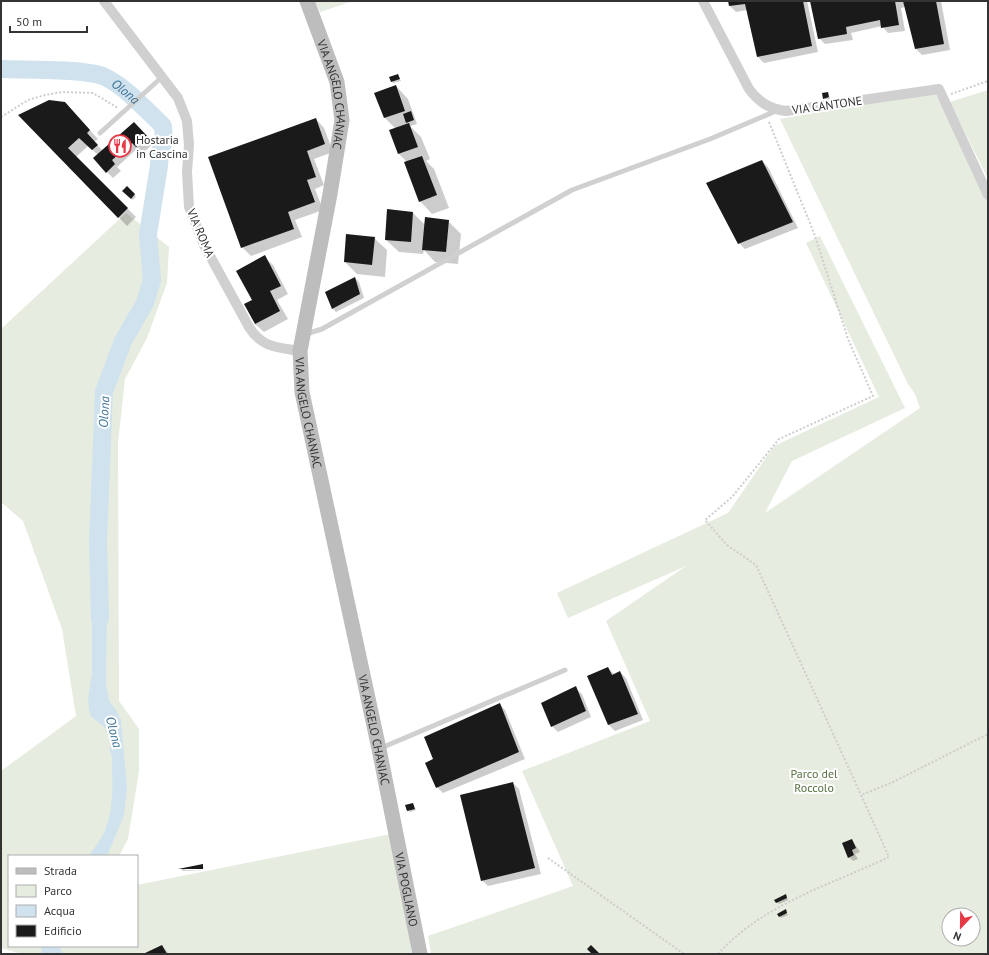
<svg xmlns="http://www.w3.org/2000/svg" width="989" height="955" font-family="'PT Sans',sans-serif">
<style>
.green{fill:#e6ecdf;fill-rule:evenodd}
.water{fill:#cfe2ee}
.shadow{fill:#0003}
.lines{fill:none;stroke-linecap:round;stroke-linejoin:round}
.river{stroke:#cfe2ee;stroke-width:18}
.building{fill:#1a1a1a}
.path{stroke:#cdcdcd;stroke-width:2;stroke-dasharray:2 2;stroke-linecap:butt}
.lane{stroke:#d0d0d0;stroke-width:5}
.street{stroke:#d0d0d0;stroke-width:10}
.secondary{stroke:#bdbdbd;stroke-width:15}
.labels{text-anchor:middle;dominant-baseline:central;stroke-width:4;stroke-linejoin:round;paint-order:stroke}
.street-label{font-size:12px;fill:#333;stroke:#fff}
.poi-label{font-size:12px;fill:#333;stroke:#fff;text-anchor:start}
.park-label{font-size:12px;fill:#56703f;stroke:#fff}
.water-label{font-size:13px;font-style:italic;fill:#3f7597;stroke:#fff}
</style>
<rect width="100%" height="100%" fill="#fff"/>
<path class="green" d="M 315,1 L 353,1 L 320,12 Z
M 988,90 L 988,179 L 950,102 Z
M 934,92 L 988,190 L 988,954 L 431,954 L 428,936 L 573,886 L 522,771 L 650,721 L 606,621 L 686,566 L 568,618 L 557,593 L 728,513 L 774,446 L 879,397 L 806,243 L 820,236 L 905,408 L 792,461 L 765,513 L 920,408 L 915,394 L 908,384 L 780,119 ZM 949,915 L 973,915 L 973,939 L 949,939 Z
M 126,213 L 169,247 L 167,283 L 147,338 L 125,379 L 118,443 L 119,701 L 139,729 L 139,771 L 128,839 L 119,856 L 9,856 L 9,946 L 137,946 L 137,885 L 391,834 L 412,954 L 22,954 L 1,948 L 1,771 L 76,716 L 62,629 L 23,521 L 1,502 L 1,329 Z"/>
<path class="water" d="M 107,592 L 106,683 L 109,701 L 116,710 L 121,721 L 127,788 L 124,815 L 107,856 L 89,856 C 94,848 100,841 104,833 C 115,808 112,782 112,756 C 108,750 112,743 110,737 C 107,725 97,723 90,715 L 88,700 L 92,672 L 92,597 Z
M 41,946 L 59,946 L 63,954 L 42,954 Z"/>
<path class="shadow" d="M 729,1 L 807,1 L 818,52 L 764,63 L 758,57 L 747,10 L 736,12 L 730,6 Z
M 811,1 L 941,1 L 950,50 L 922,55 L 916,49 L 905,7 L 901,8 L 905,31 L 888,33 L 882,26 L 851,33 L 853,40 L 825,44 L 819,38 Z
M 398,75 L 401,81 L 393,83 L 392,82 Z
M 396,86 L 408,99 L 417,124 L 410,126 L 421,137 L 430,159 L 426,161 L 434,169 L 449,208 L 432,214 L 420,201 L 407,162 L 399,154 L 396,129 L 385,118 Z
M 828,93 L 830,99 L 826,100 L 824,98 Z
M 73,112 L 98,139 L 94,142 L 103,151 L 141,129 L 153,144 L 143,153 L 138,148 L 117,167 L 121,171 L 113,178 L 107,172 L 98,155 L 88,146 L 76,157 L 136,217 L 127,226 L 20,115 Z
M 316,119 L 324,128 L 333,152 L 314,159 L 324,185 L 315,189 L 323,210 L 295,220 L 302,237 L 251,256 L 242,247 Z
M 762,161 L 768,167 L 798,228 L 745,249 L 739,243 Z
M 127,187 L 136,196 L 133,200 L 123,191 Z
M 413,213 L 425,225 L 448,221 L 461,234 L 458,264 L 435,262 L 424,250 L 423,254 L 399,252 L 386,240 Z
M 374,238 L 387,250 L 385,277 L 357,274 L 345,262 Z
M 264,257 L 273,265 L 288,294 L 277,300 L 288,319 L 264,332 L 255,324 L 253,300 Z
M 355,278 L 359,282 L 364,298 L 336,312 L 333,309 Z
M 608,668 L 615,675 L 620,672 L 626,678 L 643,720 L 615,731 L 609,725 L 588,676 Z
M 575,688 L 582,694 L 591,717 L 558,732 L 552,726 Z
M 499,704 L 505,710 L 525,759 L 443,793 L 437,787 L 435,760 Z
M 513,783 L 519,789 L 541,874 L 488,886 L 482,880 Z
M 413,804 L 416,810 L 410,812 L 408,810 Z
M 852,840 L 860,852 L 855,854 L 858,859 L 853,861 L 849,857 Z
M 202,865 L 204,868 L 189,868 L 184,870 L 204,870 L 183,871 L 181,869 Z
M 786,895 L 788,900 L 779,904 L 777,902 Z
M 785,911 L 788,915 L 781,918 L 780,916 Z
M 162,946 L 169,954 L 145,954 Z"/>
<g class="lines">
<path class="river" id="s1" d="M 1,69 C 23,70 88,68 105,77 C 127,88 145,109 163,126 L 164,140 L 160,152 L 159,166 L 148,234 L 152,280 L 145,303 L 123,341 L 104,392 L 98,541 L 100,619"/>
</g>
<path class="building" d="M 728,1 L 803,1 L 812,46 L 757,57 L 745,4 L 729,6 Z
M 810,1 L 895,1 L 899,25 L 881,28 L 880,20 L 846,27 L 847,34 L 818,39 Z
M 903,1 L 936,1 L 944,44 L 915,49 Z
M 398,74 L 400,79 L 391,82 L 389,77 Z
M 396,85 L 405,111 L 384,118 L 374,93 Z
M 828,92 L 829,97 L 823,99 L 822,93 Z
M 49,100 L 65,102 L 90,130 L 87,133 L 98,145 L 92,150 L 79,138 L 68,148 L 128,208 L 118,218 L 18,115 Z
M 411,111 L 414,120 L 406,123 L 403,114 Z
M 316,118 L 325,144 L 307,151 L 316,177 L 307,180 L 315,202 L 288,212 L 294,229 L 241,248 L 208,157 Z
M 134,122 L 148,137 L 136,147 L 132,143 L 112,160 L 115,164 L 106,173 L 93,158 Z
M 409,123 L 418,147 L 398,154 L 389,130 Z
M 422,156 L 437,195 L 419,202 L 404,162 Z
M 762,160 L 793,222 L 738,244 L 706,183 Z
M 127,186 L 135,194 L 131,199 L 122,191 Z
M 387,209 L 413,212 L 411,242 L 385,240 Z
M 425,217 L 449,220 L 446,252 L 422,250 Z
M 346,234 L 375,237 L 372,265 L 344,262 Z
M 265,255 L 281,286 L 270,291 L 280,311 L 255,324 L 244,304 L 252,300 L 236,271 Z
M 355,277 L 360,294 L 332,309 L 325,292 Z
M 608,667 L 612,675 L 620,671 L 638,714 L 608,725 L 587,676 Z
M 576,686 L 586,711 L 551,727 L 541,703 Z
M 500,703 L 519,752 L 436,788 L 425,763 L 433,759 L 424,737 Z
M 513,782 L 535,868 L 481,881 L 460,795 Z
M 413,803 L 415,809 L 407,811 L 405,805 Z
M 852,839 L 856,848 L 852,850 L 854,855 L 848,858 L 842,843 Z
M 203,864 L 203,869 L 178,869 Z
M 786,894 L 787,898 L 776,903 L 774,900 Z
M 786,909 L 787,913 L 779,917 L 777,914 Z
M 162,945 L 167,954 L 143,954 Z
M 591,945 L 600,954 L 592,954 L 587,949 Z"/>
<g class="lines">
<path class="path" d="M 951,94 L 988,81
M 1,117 L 28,100 L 45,95 L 62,92 L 93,93 L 118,108
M 769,122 L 814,233 L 848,339 L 873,396 L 779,439 L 732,497 L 705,520 L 727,545 L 756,565 L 861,795
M 548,858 L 684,954
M 718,954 C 763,904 830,885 889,857 L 861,795 L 891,783 L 988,734"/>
<path class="lane" d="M 100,133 L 162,77
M 306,334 L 322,329 L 572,190 L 710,139 L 776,111
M 381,748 L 565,670"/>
<path class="street" d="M 104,1 L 178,98 L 187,121 L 189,145 L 187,172 L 189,207 L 204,245 L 249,327 C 262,348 277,347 300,351
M 703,1 L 749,89 C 759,102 769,109 786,111 L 939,89 L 988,195"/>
<path class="secondary" id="s2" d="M 307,1 L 337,82 L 342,120 L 330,194 L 300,351 L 302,392 L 379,749 L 420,954"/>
</g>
<defs>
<g id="restaurant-ring" transform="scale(1.15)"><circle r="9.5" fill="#fff" stroke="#e63946" stroke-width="1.5"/><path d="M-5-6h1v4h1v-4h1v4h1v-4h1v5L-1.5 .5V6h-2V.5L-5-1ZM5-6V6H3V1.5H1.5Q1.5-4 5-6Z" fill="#e63946"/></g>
</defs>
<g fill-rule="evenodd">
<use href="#restaurant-ring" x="120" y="146"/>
</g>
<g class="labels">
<g class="street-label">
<text stroke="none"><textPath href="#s2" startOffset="98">VIA ANGELO CHANIAC</textPath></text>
<text transform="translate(827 105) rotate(-8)">VIA CANTONE</text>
<text transform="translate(201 233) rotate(67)">VIA ROMA</text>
<text stroke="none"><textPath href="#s2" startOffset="422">VIA ANGELO CHANIAC</textPath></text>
<text stroke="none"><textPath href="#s2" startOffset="746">VIA ANGELO CHANIAC</textPath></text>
<text stroke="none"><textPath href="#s2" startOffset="909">VIA POGLIANO</textPath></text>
</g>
<g class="poi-label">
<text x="136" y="139">Hostaria<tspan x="136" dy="14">in Cascina</tspan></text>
</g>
<g class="park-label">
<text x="814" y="773">Parco del<tspan x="814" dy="14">Roccolo</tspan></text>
</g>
<g class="water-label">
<text stroke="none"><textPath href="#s1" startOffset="130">Olona</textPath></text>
<text transform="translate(104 412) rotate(-87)">Olona</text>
<text transform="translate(114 732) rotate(76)">Olona</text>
</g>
</g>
<rect width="989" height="955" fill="none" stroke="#333333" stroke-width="4"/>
<rect x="8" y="855" width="130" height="92" fill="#ffffff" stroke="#adadad"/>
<rect x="16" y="868" width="20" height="6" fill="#bdbdbd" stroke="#adadad"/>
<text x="44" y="875" font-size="12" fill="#333333">Strada</text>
<rect x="16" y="885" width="20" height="12" fill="#e6ecdf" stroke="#adadad"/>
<text x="44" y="895" font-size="12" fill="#333333">Parco</text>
<rect x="16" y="905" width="20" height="12" fill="#cfe2ee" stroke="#adadad"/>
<text x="44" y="915" font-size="12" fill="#333333">Acqua</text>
<rect x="16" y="925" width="20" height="12" fill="#1a1a1a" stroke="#adadad"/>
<text x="44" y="935" font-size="12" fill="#333333">Edificio</text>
<g transform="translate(961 927) rotate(202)"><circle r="19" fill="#ffffff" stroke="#adadad"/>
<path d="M0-3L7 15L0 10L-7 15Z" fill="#e63946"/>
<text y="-6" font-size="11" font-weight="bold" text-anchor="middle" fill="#333333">N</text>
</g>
<path d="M10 26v6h77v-6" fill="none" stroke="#333333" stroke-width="2"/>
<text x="16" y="26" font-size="12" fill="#333333" stroke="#ffffff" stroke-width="3" paint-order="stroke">50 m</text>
</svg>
